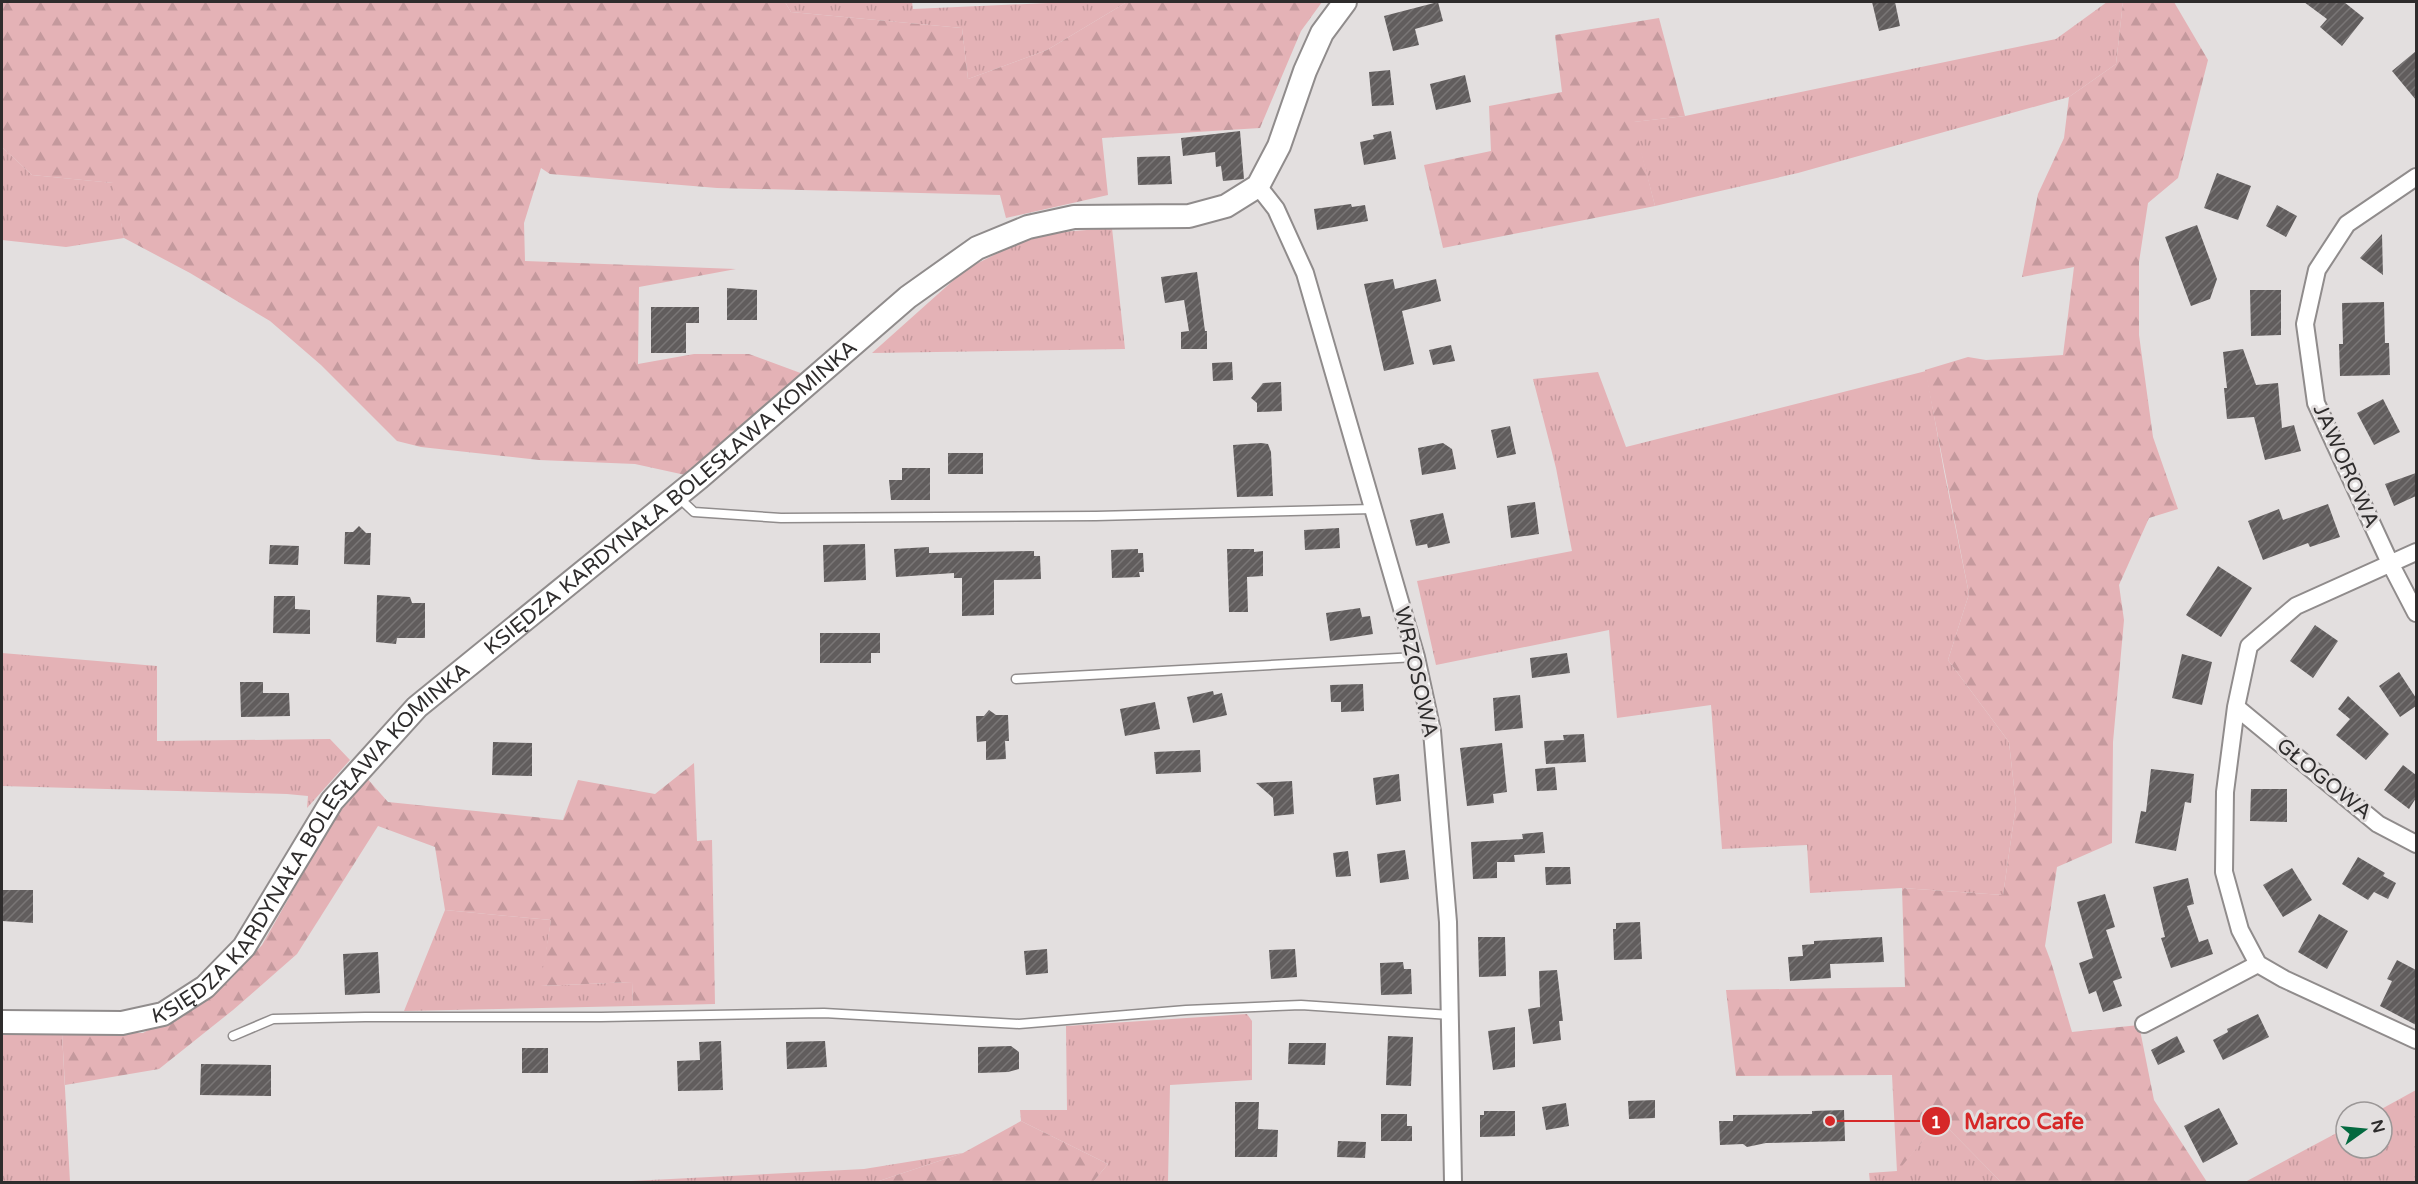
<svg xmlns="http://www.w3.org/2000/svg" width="2418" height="1184" font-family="'Varela Round',sans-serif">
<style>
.grass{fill:url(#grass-tufts)}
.forest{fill:url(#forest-firs)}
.building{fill:url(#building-hatch)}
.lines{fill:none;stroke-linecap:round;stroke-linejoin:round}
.lane-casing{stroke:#908c8c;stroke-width:11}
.street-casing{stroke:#908c8c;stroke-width:20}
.secondary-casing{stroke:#908c8c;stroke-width:26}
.lane{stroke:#fff;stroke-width:8}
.street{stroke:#fff;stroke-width:16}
.secondary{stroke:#fff;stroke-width:22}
.labels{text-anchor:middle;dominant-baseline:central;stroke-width:6;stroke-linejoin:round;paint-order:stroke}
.street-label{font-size:21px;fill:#2e2c2c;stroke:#e3dfdf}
.leader{fill:none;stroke:#d62828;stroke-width:2}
.callout-dot{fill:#d62828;stroke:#e3dfdf;stroke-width:2}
.mark-label{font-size:18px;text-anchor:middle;font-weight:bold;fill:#fff}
.callout-label{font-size:22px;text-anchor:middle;font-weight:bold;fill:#d62828;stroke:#e3dfdf;stroke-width:6;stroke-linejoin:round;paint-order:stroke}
</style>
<defs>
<pattern id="grass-tufts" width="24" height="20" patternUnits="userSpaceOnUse" patternTransform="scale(1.5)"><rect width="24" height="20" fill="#e4b2b6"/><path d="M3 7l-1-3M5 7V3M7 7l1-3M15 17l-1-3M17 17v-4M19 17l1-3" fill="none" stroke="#c4999d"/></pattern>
<pattern id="forest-firs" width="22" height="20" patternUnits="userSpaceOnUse" patternTransform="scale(1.5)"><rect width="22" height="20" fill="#e4b2b6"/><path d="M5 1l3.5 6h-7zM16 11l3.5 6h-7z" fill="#c4999d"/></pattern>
<pattern id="building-hatch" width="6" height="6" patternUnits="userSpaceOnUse" patternTransform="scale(1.5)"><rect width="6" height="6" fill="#615d5d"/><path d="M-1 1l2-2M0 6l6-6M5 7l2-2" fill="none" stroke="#797676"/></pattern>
</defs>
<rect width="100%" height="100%" fill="#e3dfdf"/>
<path class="grass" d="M 785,2 L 912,2 L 913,9 L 1069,2 L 1127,2 L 1047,50 L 968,79 L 962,28 L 791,12 Z
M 2107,2 L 2123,2 L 2116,64 L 2069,97 L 1798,173 L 1655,206 L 1633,122 L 1685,116 L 2056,39 Z
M 2,147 L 32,175 L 114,183 L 124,238 L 66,247 L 2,240 Z
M 1112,228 L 1125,349 L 872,353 L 966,269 L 1036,234 Z
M 1926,371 L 1944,471 L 1969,594 L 1948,660 L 2009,742 L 2016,805 L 2003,895 L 1902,888 L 1810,893 L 1807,845 L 1722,849 L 1711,705 L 1617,718 L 1609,630 L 1436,665 L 1417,581 L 1572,551 L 1556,468 L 1533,379 L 1598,372 L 1626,447 Z
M 2,653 L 157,666 L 157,741 L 330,739 L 350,760 L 307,808 L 308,796 L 287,794 L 2,786 Z
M 445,910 L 551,920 L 541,986 L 632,982 L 633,1006 L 404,1011 Z
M 1247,1014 L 1252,1021 L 1252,1080 L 1170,1085 L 1168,1182 L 1093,1182 L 1108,1164 L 1021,1121 L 1020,1110 L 1067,1110 L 1066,1026 Z
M 2,1031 L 62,1033 L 70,1182 L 2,1182 Z
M 2416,1090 L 2416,1182 L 2245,1182 L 2346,1128 L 2346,1148 L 2382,1148 L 2382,1112 L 2376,1112 Z
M 1940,1120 L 2001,1182 L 1870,1182 L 1869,1173 L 1897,1171 Z
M 963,1153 L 876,1182 L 612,1182 L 864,1169 Z"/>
<path class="forest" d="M 2,2 L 785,2 L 791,12 L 962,28 L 968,79 L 1047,50 L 1127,2 L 1322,2 L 1301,31 L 1260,128 L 1102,138 L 1108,195 L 1006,218 L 1000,195 L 717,188 L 550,174 L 541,168 L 524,223 L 525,261 L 736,269 L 639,287 L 638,364 L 694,354 L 749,354 L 814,378 L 699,478 L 635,464 L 539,460 L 421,447 L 397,441 L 321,365 L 270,321 L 190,273 L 124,238 L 113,183 L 32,175 L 2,147 Z
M 2123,2 L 2174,2 L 2208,60 L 2178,178 L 2148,203 L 2139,262 L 2139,335 L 2153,437 L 2178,509 L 2149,518 L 2119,585 L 2124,620 L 2113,742 L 2112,843 L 2057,867 L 2045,946 L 2051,962 L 2072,1032 L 2139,1025 L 2154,1100 L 2207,1182 L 2001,1182 L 1940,1120 L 1897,1172 L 1892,1075 L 1736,1076 L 1726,990 L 1905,987 L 1902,888 L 2003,895 L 2016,805 L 2009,742 L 1948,660 L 1969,594 L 1925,370 L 1968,357 L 1986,360 L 2063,355 L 2074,267 L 2022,277 L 2038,194 L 2064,138 L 2069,97 L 2116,64 Z
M 1659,18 L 1685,116 L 1634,122 L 1655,206 L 1443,248 L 1424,165 L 1491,151 L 1489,106 L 1562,92 L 1555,35 Z
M 694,763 L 697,841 L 712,840 L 715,1004 L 633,1006 L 632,982 L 540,986 L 551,920 L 445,910 L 435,847 L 378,826 L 297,954 L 233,1010 L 159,1069 L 65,1085 L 62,1033 L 143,1033 L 206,998 L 231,979 L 262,945 L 298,882 L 332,815 L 365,776 L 388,802 L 563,820 L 578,780 L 655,794 Z
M 1021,1121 L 1108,1164 L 1093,1182 L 876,1182 L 963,1153 Z"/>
<path class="building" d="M 1438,2 L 1443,21 L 1415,29 L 1419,45 L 1393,51 L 1384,16 Z
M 1872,2 L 1895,2 L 1900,26 L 1879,31 Z
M 2304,2 L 2344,2 L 2364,18 L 2342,46 L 2320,27 L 2327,19 Z
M 2416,51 L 2416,100 L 2392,71 Z
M 1390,70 L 1394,105 L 1372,106 L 1369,72 Z
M 1465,75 L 1471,102 L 1436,110 L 1430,84 Z
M 1240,131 L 1244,179 L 1223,181 L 1221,166 L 1216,167 L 1215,152 L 1183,156 L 1181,138 Z
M 1391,131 L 1396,159 L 1364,165 L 1360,142 L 1374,139 L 1373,135 Z
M 1170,156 L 1172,184 L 1138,185 L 1137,157 Z
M 2217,173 L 2251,186 L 2238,220 L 2204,208 Z
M 1351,204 L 1352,207 L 1365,205 L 1368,221 L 1317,230 L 1314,209 Z
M 2277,205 L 2297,216 L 2286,237 L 2266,226 Z
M 2197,225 L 2217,279 L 2210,299 L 2191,306 L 2165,237 Z
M 2382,234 L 2383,275 L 2360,258 Z
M 1197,272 L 1205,331 L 1207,331 L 1207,349 L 1181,349 L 1181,332 L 1189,331 L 1184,300 L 1165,303 L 1161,277 Z
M 1393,279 L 1395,289 L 1436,279 L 1441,301 L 1402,311 L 1414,364 L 1384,371 L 1364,284 Z
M 727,288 L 757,290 L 757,320 L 727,320 Z
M 2250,290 L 2281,290 L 2281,335 L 2251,336 Z
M 2384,302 L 2385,343 L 2389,343 L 2390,375 L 2340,376 L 2339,344 L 2343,344 L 2342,303 Z
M 651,307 L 699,307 L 699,323 L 686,323 L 686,353 L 651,353 Z
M 1451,345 L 1455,361 L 1433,365 L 1429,350 Z
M 2243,349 L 2256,385 L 2278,383 L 2282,428 L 2294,425 L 2301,451 L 2265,460 L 2254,417 L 2227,419 L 2224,388 L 2227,388 L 2223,352 Z
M 1232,362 L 1233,380 L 1213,381 L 1212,363 Z
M 1281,382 L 1282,411 L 1257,412 L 1257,403 L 1251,398 L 1263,383 Z
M 2383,399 L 2400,432 L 2374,445 L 2357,413 Z
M 1510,426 L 1516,454 L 1497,458 L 1491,430 Z
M 1261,443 L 1268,444 L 1271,452 L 1273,496 L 1237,497 L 1233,445 Z
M 1443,443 L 1452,449 L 1456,469 L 1422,475 L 1418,448 Z
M 948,453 L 983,453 L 983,474 L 948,474 Z
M 902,468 L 930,468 L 930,500 L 891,500 L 889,480 L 902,480 Z
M 2416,473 L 2416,496 L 2394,506 L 2385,484 Z
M 1535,502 L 1539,534 L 1511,538 L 1507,506 Z
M 2328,504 L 2340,537 L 2310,547 L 2308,543 L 2263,560 L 2248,521 L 2279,509 L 2283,520 Z
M 1443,513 L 1450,543 L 1428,548 L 1427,544 L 1416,546 L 1410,520 Z
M 359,526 L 366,533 L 371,533 L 370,565 L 344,564 L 345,532 L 353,532 Z
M 1339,528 L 1340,548 L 1305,550 L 1304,530 Z
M 865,544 L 866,580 L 824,582 L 823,545 Z
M 270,545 L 299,546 L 298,565 L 269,564 Z
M 929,547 L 929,553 L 1034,551 L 1034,556 L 1040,556 L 1041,579 L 994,580 L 994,615 L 962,616 L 962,578 L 954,578 L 954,573 L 896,577 L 894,549 Z
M 1138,549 L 1138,553 L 1143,553 L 1144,572 L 1139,572 L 1140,577 L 1112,578 L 1111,550 Z
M 1227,549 L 1254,549 L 1254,552 L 1263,551 L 1263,576 L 1247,577 L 1248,612 L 1229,612 Z
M 2218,566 L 2252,588 L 2221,637 L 2186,615 Z
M 377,595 L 410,597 L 412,603 L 425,603 L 425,638 L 397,638 L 396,644 L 376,642 Z
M 274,596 L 295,596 L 295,609 L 310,610 L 310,634 L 273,633 Z
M 1360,608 L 1362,617 L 1370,616 L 1373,634 L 1330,641 L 1326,613 Z
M 2315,625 L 2338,641 L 2313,678 L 2290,661 Z
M 820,633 L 880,633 L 880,653 L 871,653 L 871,663 L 820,663 Z
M 1567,653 L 1570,673 L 1532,678 L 1530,658 Z
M 2182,654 L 2212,662 L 2202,705 L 2172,698 Z
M 2399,672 L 2416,698 L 2416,706 L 2400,717 L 2379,686 Z
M 240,682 L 263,682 L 263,693 L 289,693 L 290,716 L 241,717 Z
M 1363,684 L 1364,711 L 1341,712 L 1341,702 L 1331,702 L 1330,685 Z
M 1213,691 L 1214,695 L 1222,693 L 1227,715 L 1193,723 L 1187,697 Z
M 1520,695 L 1523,728 L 1495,731 L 1493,698 Z
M 2348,696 L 2389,734 L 2366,760 L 2336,735 L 2350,719 L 2338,709 Z
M 1155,702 L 1160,729 L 1125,736 L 1120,709 Z
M 989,710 L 996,715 L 1008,715 L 1009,741 L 1005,741 L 1006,759 L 986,760 L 986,741 L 977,742 L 976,716 L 984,716 Z
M 1584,734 L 1586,762 L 1546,764 L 1544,741 L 1564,740 L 1563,735 Z
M 493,742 L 532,743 L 532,776 L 492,775 Z
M 1502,743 L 1507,792 L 1493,794 L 1494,803 L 1467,806 L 1460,748 Z
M 1200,750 L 1201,772 L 1156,774 L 1154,752 Z
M 2403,765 L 2416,775 L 2416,798 L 2409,809 L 2384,790 Z
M 1555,767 L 1557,790 L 1537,791 L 1535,769 Z
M 2151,769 L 2194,774 L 2191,803 L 2185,802 L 2176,851 L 2135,843 L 2141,811 L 2146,812 Z
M 1399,774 L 1401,801 L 1376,805 L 1373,778 Z
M 1292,781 L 1294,814 L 1274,816 L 1273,798 L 1256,783 Z
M 2251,789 L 2287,789 L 2287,822 L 2250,821 Z
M 1543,832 L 1545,853 L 1514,855 L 1515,862 L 1497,862 L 1497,878 L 1473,879 L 1471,842 L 1523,839 L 1522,834 Z
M 1405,850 L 1409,879 L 1380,883 L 1377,854 Z
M 1348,851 L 1351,876 L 1336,877 L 1333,853 Z
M 2358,857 L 2385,873 L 2383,876 L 2396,883 L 2388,899 L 2374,892 L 2368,900 L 2342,884 Z
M 1545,867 L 1570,867 L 1571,884 L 1546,885 Z
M 2292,868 L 2312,900 L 2283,917 L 2263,885 Z
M 2188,878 L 2194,904 L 2187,906 L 2199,942 L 2208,939 L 2213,954 L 2171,968 L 2161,938 L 2165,937 L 2153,887 Z
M 2,890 L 33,890 L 33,923 L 2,921 Z
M 2105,894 L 2115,927 L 2106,930 L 2122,978 L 2113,981 L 2122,1006 L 2103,1012 L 2096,991 L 2089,994 L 2079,963 L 2093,958 L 2077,902 Z
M 2319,914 L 2348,931 L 2327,969 L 2298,952 Z
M 1640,922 L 1642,959 L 1614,960 L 1613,929 L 1616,929 L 1616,923 Z
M 1478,937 L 1505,937 L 1506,976 L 1479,977 Z
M 1882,937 L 1884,962 L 1830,964 L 1831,978 L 1790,981 L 1788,957 L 1803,956 L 1802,945 L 1814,944 L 1814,941 Z
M 1047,949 L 1048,973 L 1026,975 L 1024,951 Z
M 1295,949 L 1297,977 L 1271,979 L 1269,950 Z
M 378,952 L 380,993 L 345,995 L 343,954 Z
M 2397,960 L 2416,970 L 2416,1025 L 2380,1006 L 2392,981 L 2387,979 Z
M 1403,962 L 1404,969 L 1411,969 L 1412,994 L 1381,995 L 1380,963 Z
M 1557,970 L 1563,1021 L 1559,1021 L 1561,1040 L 1533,1044 L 1528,1009 L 1540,1007 L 1539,971 Z
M 2258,1014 L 2269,1037 L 2223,1060 L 2213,1040 L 2228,1032 L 2227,1029 Z
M 1515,1027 L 1515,1067 L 1493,1070 L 1488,1031 Z
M 1388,1036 L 1413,1037 L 1411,1086 L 1386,1085 Z
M 2177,1036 L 2185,1052 L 2158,1065 L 2151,1050 Z
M 721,1041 L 723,1090 L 678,1091 L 677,1061 L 700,1060 L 699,1042 Z
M 825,1041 L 827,1067 L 787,1069 L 786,1042 Z
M 1289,1043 L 1326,1043 L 1325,1065 L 1288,1064 Z
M 1011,1046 L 1019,1052 L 1019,1069 L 1008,1072 L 978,1073 L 978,1047 Z
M 522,1048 L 548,1048 L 548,1073 L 522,1073 Z
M 201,1064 L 271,1065 L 271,1096 L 200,1095 Z
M 1655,1100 L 1655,1118 L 1629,1119 L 1628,1101 Z
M 1235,1102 L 1259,1102 L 1258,1129 L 1278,1130 L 1277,1157 L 1235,1157 Z
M 1566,1103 L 1569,1126 L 1546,1130 L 1542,1107 Z
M 2219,1108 L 2238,1144 L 2203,1163 L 2184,1126 Z
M 1844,1110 L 1845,1141 L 1766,1143 L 1747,1147 L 1743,1144 L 1720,1145 L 1719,1121 L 1733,1121 L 1733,1115 L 1812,1114 L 1812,1111 Z
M 1484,1111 L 1515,1111 L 1515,1136 L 1480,1137 L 1480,1115 L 1484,1115 Z
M 1381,1114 L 1407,1114 L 1407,1126 L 1412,1126 L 1412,1141 L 1381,1141 Z
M 1338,1141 L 1366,1142 L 1365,1158 L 1337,1157 Z"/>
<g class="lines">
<g class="lane-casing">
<path id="lane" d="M 678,497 L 694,512 L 781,518 L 1096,516 L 1373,509
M 1016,679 L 1416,657
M 233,1036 L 273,1019 L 365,1017 L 601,1017 L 824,1013 L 1019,1024 L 1186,1010 L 1301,1005 L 1450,1015"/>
</g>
<g class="street-casing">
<path id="street" d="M 2416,177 L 2347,224 L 2317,270 L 2305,324 L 2316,403 L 2390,563 L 2416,613
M 1258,186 L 1276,209 L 1305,273 L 1416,657 L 1432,731 L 1448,922 L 1453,1182
M 2416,552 L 2296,606 L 2249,646 L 2236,707 L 2225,792 L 2224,872 L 2240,930 L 2258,964 L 2284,979 L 2416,1040
M 2236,707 L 2378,824 L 2416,844
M 2144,1024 L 2258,964"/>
</g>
<g class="secondary-casing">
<g id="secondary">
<path id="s1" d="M 2,1022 L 122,1023 L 163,1014 L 205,987 L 244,947 L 332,801 L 417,707 L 699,478 L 908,297 L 977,248 L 1028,227 L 1074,217 L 1189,216 L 1226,206 L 1258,186 L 1279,146 L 1305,71 L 1322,33 L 1345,2"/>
</g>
</g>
<use href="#lane" class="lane"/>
<use href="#street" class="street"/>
<use href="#secondary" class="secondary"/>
</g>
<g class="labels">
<g class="street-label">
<text transform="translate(2346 466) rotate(66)">JAWOROWA</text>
<text stroke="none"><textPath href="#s1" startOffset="894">KSIĘDZA KARDYNAŁA BOLESŁAWA KOMINKA</textPath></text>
<text transform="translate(1416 672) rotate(77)">WRZOSOWA</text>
<text transform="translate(2324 779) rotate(39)">GŁOGOWA</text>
<text stroke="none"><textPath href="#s1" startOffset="390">KSIĘDZA KARDYNAŁA BOLESŁAWA KOMINKA</textPath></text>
</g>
</g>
<path class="leader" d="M1830 1121L1936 1121"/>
<g class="callout-dot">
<circle cx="1830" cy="1121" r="6"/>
<circle cx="1936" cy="1121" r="15"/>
</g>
<g class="mark-label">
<text x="1936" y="1128">1</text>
</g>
<g class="callout-label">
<text x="2024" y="1129">Marco Cafe</text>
</g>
<rect width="2418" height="1184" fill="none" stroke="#2e2c2c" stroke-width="6"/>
<g transform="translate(2364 1130) rotate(75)"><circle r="28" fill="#e3dfdf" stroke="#9b9797" stroke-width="1.5"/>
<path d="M0-4.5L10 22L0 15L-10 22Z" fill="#03693f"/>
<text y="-9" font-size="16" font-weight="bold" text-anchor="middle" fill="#2e2c2c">N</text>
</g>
</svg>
